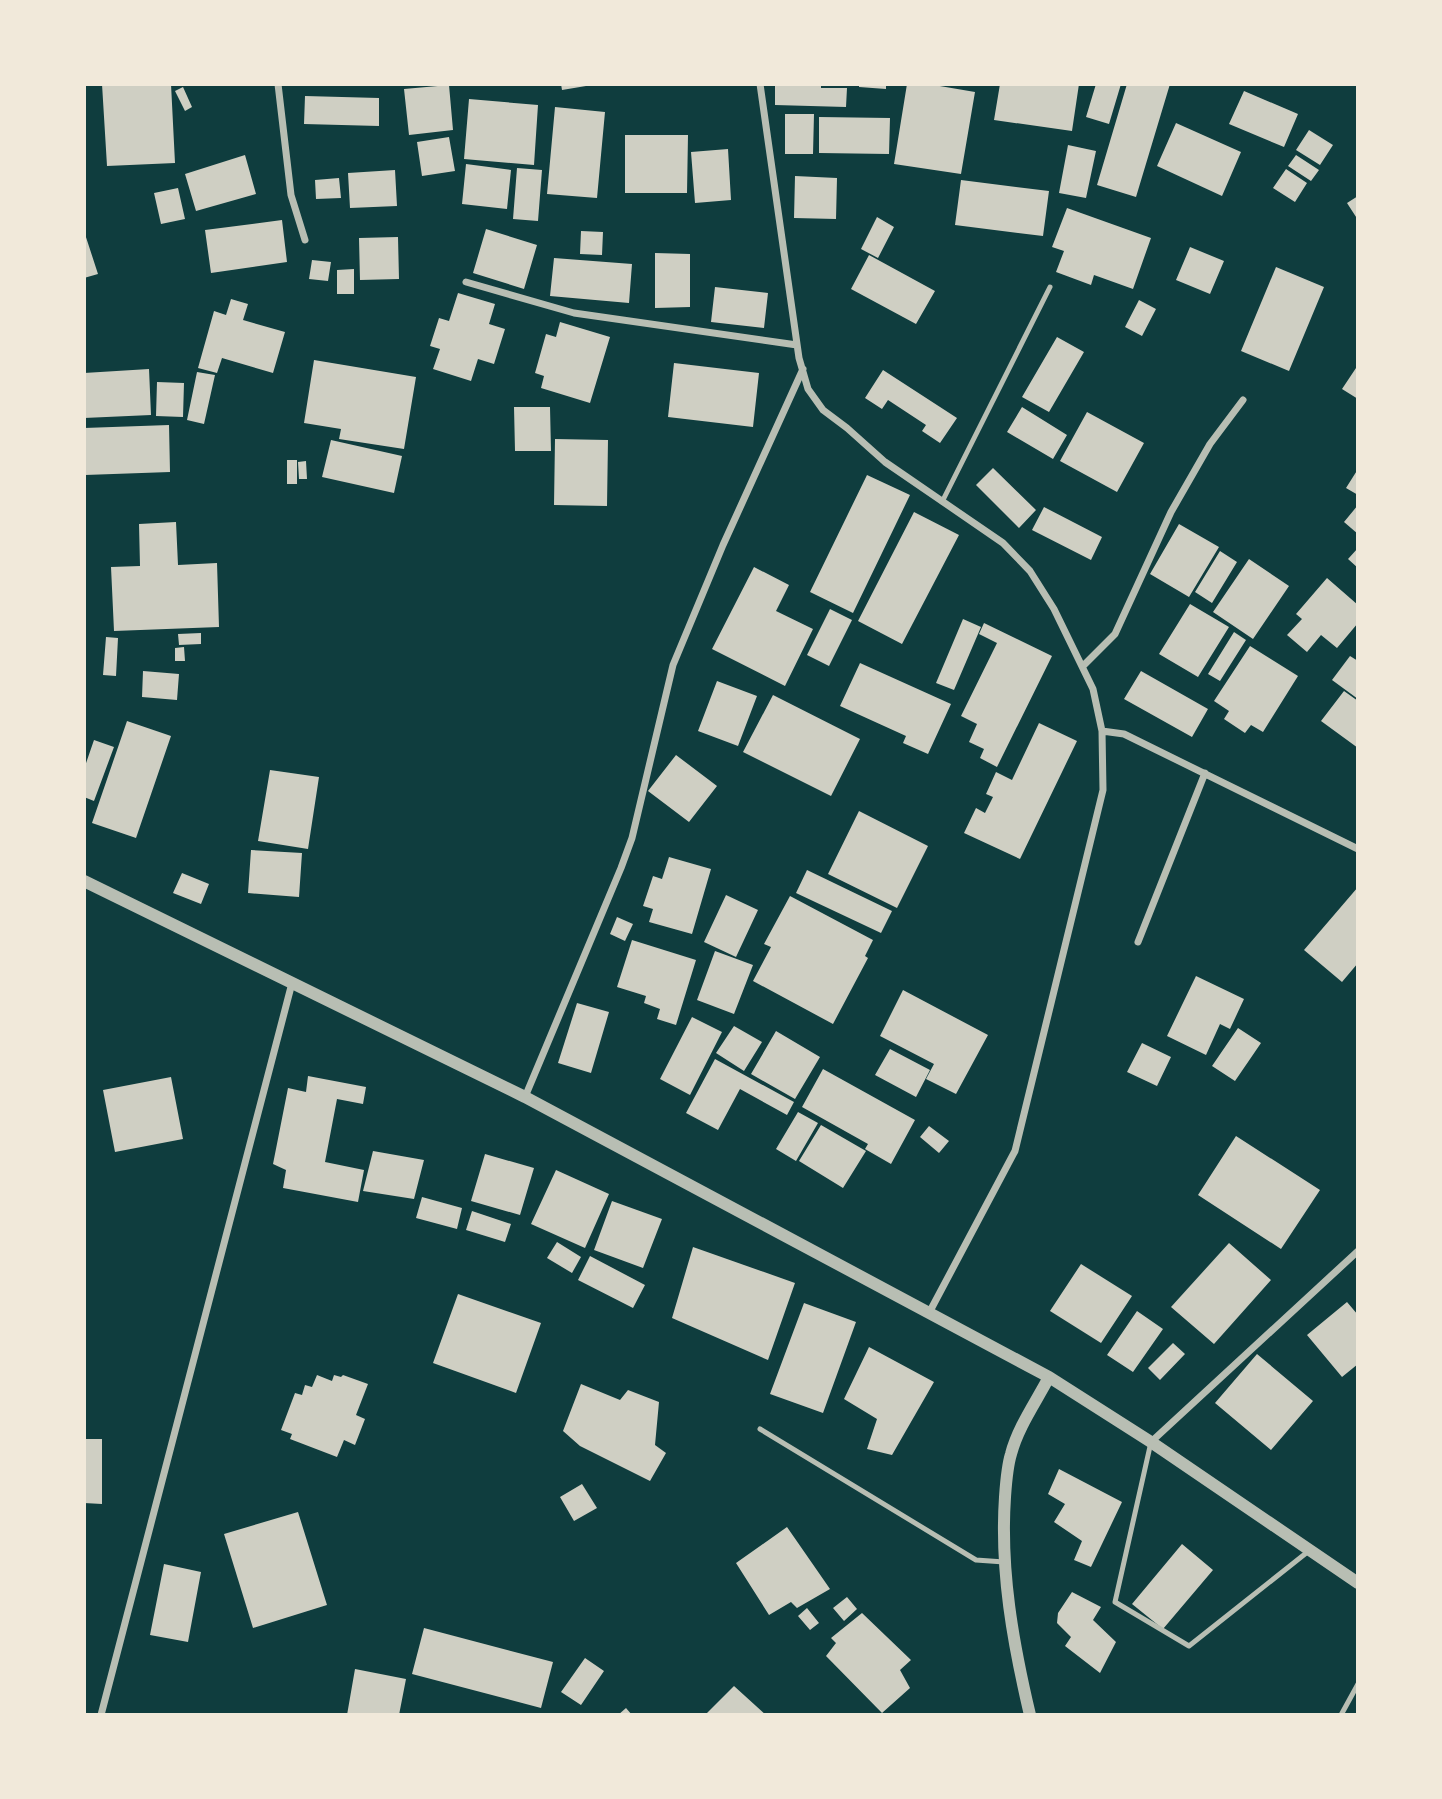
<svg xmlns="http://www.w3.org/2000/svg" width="1442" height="1799" font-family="Inter,sans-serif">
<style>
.building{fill:#cfcfc3}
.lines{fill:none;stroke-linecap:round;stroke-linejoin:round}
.service{stroke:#b8beb3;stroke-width:5}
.minor{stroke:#b8beb3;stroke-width:7}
.tertiary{stroke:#b8beb3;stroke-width:12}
</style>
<rect width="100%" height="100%" fill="#0f3d3e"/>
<path class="building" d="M 102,84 L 171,84 L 175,163 L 107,166 Z
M 561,84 L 592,84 L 592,85 L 562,90 Z
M 775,84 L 821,84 L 821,88 L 847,88 L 846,107 L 775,105 Z
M 859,84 L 886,84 L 886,89 L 859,87 Z
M 907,84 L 928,84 L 975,92 L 961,174 L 894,164 Z
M 1000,84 L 1079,84 L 1072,131 L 994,120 Z
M 1096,84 L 1121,84 L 1109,124 L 1086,117 Z
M 1127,84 L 1170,84 L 1136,197 L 1097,185 Z
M 449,85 L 453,130 L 409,135 L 404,89 Z
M 183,87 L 192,107 L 185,111 L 175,91 Z
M 1244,91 L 1298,114 L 1284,147 L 1229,124 Z
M 305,96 L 379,98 L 379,126 L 304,124 Z
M 469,99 L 538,105 L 534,165 L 464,159 Z
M 555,107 L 605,112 L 597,198 L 547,194 Z
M 785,114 L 814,114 L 813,154 L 785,154 Z
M 819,117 L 890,118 L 889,154 L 819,153 Z
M 1176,123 L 1241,152 L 1222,196 L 1157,166 Z
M 1309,130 L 1333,145 L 1320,165 L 1296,150 Z
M 625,135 L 688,135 L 687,193 L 625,193 Z
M 449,137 L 455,171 L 422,176 L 417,142 Z
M 1068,145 L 1096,151 L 1086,198 L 1059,193 Z
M 728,149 L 731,200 L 695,203 L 691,152 Z
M 245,155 L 256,194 L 196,211 L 185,174 Z
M 1296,155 L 1319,170 L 1311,181 L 1288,166 Z
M 466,164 L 511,170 L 507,209 L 462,204 Z
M 517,168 L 542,170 L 538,221 L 513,219 Z
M 1286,169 L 1307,183 L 1295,202 L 1273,188 Z
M 395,170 L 397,206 L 350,208 L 348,173 Z
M 795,176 L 837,178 L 836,219 L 794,218 Z
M 339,178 L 341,198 L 316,199 L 315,180 Z
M 961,180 L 1049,191 L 1043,236 L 955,225 Z
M 178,188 L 185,219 L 161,224 L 154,193 Z
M 1358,196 L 1358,220 L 1347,203 Z
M 1067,208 L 1151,238 L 1133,289 L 1094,275 L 1091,285 L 1056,272 L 1064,251 L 1052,247 Z
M 877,217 L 894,227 L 878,258 L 861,249 Z
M 282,220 L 287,262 L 211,273 L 205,230 Z
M 486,229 L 537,245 L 524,289 L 473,273 Z
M 84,231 L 98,274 L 84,278 Z
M 581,231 L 603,232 L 602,255 L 580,254 Z
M 398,237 L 399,279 L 360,280 L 359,238 Z
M 1190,247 L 1224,261 L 1210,294 L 1176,280 Z
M 655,253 L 690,254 L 690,307 L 655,308 Z
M 869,255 L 935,291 L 916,324 L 851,289 Z
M 554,258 L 632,264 L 629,303 L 550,296 Z
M 312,260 L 331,262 L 328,281 L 309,279 Z
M 1276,267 L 1324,287 L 1289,371 L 1241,351 Z
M 354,269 L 354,294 L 337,294 L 337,270 Z
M 715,287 L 768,293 L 764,328 L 711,322 Z
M 458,293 L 495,304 L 489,324 L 505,329 L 494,364 L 478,359 L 471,381 L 433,369 L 440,349 L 430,346 L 439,318 L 449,321 Z
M 231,299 L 248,304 L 243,320 L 285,332 L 273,373 L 222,358 L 217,373 L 198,368 L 214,311 L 226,315 Z
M 1139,300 L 1156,309 L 1142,336 L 1125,327 Z
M 560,322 L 610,337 L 590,403 L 541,388 L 544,376 L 535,373 L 546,334 L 556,337 Z
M 1057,337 L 1084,352 L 1049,412 L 1022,397 Z
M 314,360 L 416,377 L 404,449 L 339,439 L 341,429 L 304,423 Z
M 674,363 L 759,373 L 753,427 L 668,417 Z
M 1358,365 L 1358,399 L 1342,389 Z
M 149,369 L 151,415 L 84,418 L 84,373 Z
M 883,370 L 957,418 L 940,443 L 922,431 L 926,425 L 888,400 L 882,409 L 865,398 Z
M 197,372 L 215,375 L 204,424 L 187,420 Z
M 157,382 L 184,383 L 183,417 L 156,416 Z
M 514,407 L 550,407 L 551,451 L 515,451 Z
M 1022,407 L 1067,435 L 1053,459 L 1007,432 Z
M 1087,412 L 1144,443 L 1117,492 L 1060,461 Z
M 169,425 L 170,472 L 85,475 L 84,428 Z
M 555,439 L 608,440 L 607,506 L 554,505 Z
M 331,440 L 402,456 L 394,493 L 322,477 Z
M 287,460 L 297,460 L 297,484 L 287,484 Z
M 306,461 L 307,479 L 299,479 L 298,462 Z
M 993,468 L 1036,510 L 1019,528 L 976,485 Z
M 1358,469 L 1358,495 L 1346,488 Z
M 867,475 L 910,495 L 853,613 L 810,592 Z
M 1358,505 L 1358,534 L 1344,522 Z
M 1044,507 L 1102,537 L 1091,560 L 1032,530 Z
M 914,512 L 959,535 L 902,644 L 858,621 Z
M 176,522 L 178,565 L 217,563 L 219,627 L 114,631 L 111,567 L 140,566 L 139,524 Z
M 1179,524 L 1219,547 L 1189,597 L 1150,574 Z
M 1358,548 L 1358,568 L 1348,559 Z
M 1220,551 L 1237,562 L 1212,603 L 1195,592 Z
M 1249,559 L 1289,586 L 1253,639 L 1213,612 Z
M 754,567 L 789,585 L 776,611 L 813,629 L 785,686 L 712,649 Z
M 1327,578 L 1358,605 L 1358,623 L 1337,648 L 1321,635 L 1307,652 L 1287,635 L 1302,619 L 1296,614 Z
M 1190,604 L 1229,627 L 1198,677 L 1159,654 Z
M 830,609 L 852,620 L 829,666 L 807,655 Z
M 963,619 L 981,627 L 954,690 L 936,683 Z
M 984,623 L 1052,656 L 997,767 L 980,758 L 984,749 L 969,742 L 977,724 L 961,716 L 997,643 L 979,634 Z
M 1234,632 L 1246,640 L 1220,681 L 1208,674 Z
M 201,633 L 201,644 L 179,645 L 178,634 Z
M 106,637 L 118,638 L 116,676 L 103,675 Z
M 1250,646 L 1298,676 L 1263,732 L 1251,725 L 1245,733 L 1224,719 L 1229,711 L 1214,701 Z
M 184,647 L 185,661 L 175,661 L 175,648 Z
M 1350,656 L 1358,661 L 1358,699 L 1332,680 Z
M 860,663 L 951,704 L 928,754 L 903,743 L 906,736 L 840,706 Z
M 143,671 L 179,674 L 177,700 L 142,697 Z
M 1141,671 L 1208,709 L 1192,737 L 1124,699 Z
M 717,681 L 757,696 L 738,746 L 698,731 Z
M 1344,691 L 1358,701 L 1358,748 L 1321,721 Z
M 773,695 L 860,739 L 831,796 L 743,752 Z
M 127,721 L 171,736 L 136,838 L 92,823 Z
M 1039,723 L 1077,741 L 1020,859 L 964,833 L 976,808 L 985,813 L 993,797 L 986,794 L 996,772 L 1012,780 Z
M 94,740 L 114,747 L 94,801 L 84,797 L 84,769 Z
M 676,755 L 717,786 L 689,822 L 648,791 Z
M 270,770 L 319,777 L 308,849 L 258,841 Z
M 859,811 L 928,846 L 897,908 L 828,874 Z
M 251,850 L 302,853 L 299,897 L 248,893 Z
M 669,857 L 711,869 L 692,934 L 649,922 L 653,909 L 643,906 L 653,876 L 662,879 Z
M 807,870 L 892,911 L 881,933 L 796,893 Z
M 182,873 L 209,884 L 201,904 L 173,893 Z
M 1358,887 L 1358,963 L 1342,982 L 1304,950 Z
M 726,895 L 758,910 L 736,957 L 704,942 Z
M 790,896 L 873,940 L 865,956 L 868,958 L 833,1024 L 753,981 L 771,947 L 764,944 Z
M 617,917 L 633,924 L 625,941 L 610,934 Z
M 632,940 L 696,960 L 676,1025 L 657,1019 L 660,1009 L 644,1003 L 646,996 L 617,987 Z
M 715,951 L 753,965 L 734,1014 L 697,1000 Z
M 1196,976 L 1244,999 L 1230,1029 L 1220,1024 L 1206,1055 L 1167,1036 Z
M 903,990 L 988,1035 L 956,1094 L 926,1079 L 934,1064 L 880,1036 Z
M 577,1003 L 609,1012 L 591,1073 L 558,1063 Z
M 692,1017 L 722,1032 L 690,1095 L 660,1079 Z
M 734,1026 L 762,1042 L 744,1071 L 716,1053 Z
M 1238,1028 L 1261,1043 L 1235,1081 L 1212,1066 Z
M 776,1031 L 820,1057 L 795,1099 L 751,1074 Z
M 1142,1043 L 1171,1057 L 1157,1086 L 1127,1072 Z
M 890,1049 L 930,1070 L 916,1097 L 875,1075 Z
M 715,1059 L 794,1102 L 787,1115 L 740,1089 L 718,1130 L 686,1113 Z
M 823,1069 L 915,1120 L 891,1164 L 865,1149 L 868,1144 L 802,1107 Z
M 308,1076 L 366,1087 L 363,1104 L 337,1099 L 325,1162 L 364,1170 L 358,1202 L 283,1188 L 286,1170 L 273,1164 L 288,1088 L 306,1092 Z
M 171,1077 L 183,1139 L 115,1152 L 103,1090 Z
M 798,1112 L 818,1123 L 796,1161 L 776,1149 Z
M 821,1125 L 866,1151 L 843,1188 L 799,1161 Z
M 929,1126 L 949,1141 L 939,1153 L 920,1137 Z
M 1236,1136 L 1320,1190 L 1281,1249 L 1198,1195 Z
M 373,1151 L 424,1160 L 414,1199 L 363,1191 Z
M 485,1154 L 534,1168 L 520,1215 L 471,1201 Z
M 556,1170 L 609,1194 L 585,1248 L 531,1224 Z
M 422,1197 L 462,1208 L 457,1229 L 416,1218 Z
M 612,1201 L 662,1219 L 643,1268 L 594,1250 Z
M 472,1211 L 511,1224 L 505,1242 L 466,1230 Z
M 557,1242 L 581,1257 L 572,1273 L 547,1258 Z
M 1229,1243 L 1271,1280 L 1214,1344 L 1171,1307 Z
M 693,1247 L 795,1283 L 768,1360 L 672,1318 Z
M 590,1256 L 645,1285 L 633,1308 L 578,1280 Z
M 1081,1264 L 1132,1296 L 1101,1343 L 1050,1311 Z
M 458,1294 L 541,1323 L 516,1393 L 433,1363 Z
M 1347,1302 L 1358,1315 L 1358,1364 L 1342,1377 L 1307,1335 Z
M 804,1303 L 856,1322 L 823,1413 L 770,1394 Z
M 1137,1311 L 1163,1329 L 1133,1372 L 1107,1355 Z
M 1173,1343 L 1185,1354 L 1160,1380 L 1148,1368 Z
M 869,1347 L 934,1382 L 892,1455 L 867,1449 L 877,1419 L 844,1399 Z
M 1257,1354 L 1313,1401 L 1271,1450 L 1215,1403 Z
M 317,1375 L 332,1381 L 334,1375 L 341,1377 L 343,1375 L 368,1384 L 356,1415 L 365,1419 L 355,1445 L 344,1440 L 337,1457 L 290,1439 L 292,1434 L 281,1430 L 295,1393 L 302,1395 L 305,1385 L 312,1387 Z
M 581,1384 L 620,1400 L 628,1390 L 659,1402 L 655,1445 L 666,1453 L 650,1481 L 580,1446 L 563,1431 Z
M 84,1439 L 102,1439 L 102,1504 L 84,1503 Z
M 1059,1469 L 1122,1502 L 1091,1567 L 1074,1560 L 1082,1541 L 1054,1522 L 1065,1504 L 1048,1494 Z
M 582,1484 L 597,1508 L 574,1521 L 560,1497 Z
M 298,1512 L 327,1605 L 253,1628 L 224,1534 Z
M 787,1527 L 830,1589 L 797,1608 L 791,1602 L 769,1615 L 736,1563 Z
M 1182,1544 L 1213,1570 L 1163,1629 L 1132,1604 Z
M 164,1564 L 201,1572 L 188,1642 L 150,1635 Z
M 1072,1592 L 1101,1607 L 1093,1620 L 1116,1642 L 1100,1673 L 1065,1646 L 1071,1637 L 1057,1623 L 1058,1613 Z
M 847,1597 L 857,1609 L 844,1621 L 833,1608 Z
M 807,1608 L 819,1623 L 810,1630 L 798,1616 Z
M 862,1613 L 911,1660 L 900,1670 L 910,1688 L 882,1713 L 826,1656 L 836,1643 L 831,1638 Z
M 424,1628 L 553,1662 L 541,1708 L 412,1674 Z
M 585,1658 L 604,1671 L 581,1705 L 561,1692 Z
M 355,1669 L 406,1679 L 399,1715 L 347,1715 Z
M 734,1686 L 766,1715 L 705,1715 Z
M 626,1708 L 632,1715 L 618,1715 Z"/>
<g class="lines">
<path class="service" d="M 942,502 L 1050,287
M 760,1429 L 976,1560 L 1004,1562
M 1151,1442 L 1115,1602 L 1189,1646 L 1310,1550
M 1341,1715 L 1358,1684"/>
<path class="minor" d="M 278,84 L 291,195 L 305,240
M 760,84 L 799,358 L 808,389 L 823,410 L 847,428 L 885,462 L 1003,543 L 1030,571 L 1054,609 L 1093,689 L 1102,731 L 1103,790 L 1015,1151 L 929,1313
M 466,282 L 574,313 L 797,345
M 1083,666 L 1115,634 L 1171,512 L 1210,444 L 1243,400
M 1102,731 L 1124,734 L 1358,849
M 1138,942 L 1205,773
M 525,1097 L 621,868 L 632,838 L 673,665 L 723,545 L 803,369
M 1151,1442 L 1358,1251
M 101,1715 L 292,983"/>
<path class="tertiary" d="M 84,881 L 525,1097 L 1049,1377 L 1151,1442 L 1358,1583
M 1030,1715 C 1013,1643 1000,1571 1005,1497 C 1006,1483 1007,1467 1011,1454 C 1018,1427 1036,1402 1049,1377"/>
</g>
<rect width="1442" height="1799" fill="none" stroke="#f1e9da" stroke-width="172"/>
</svg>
